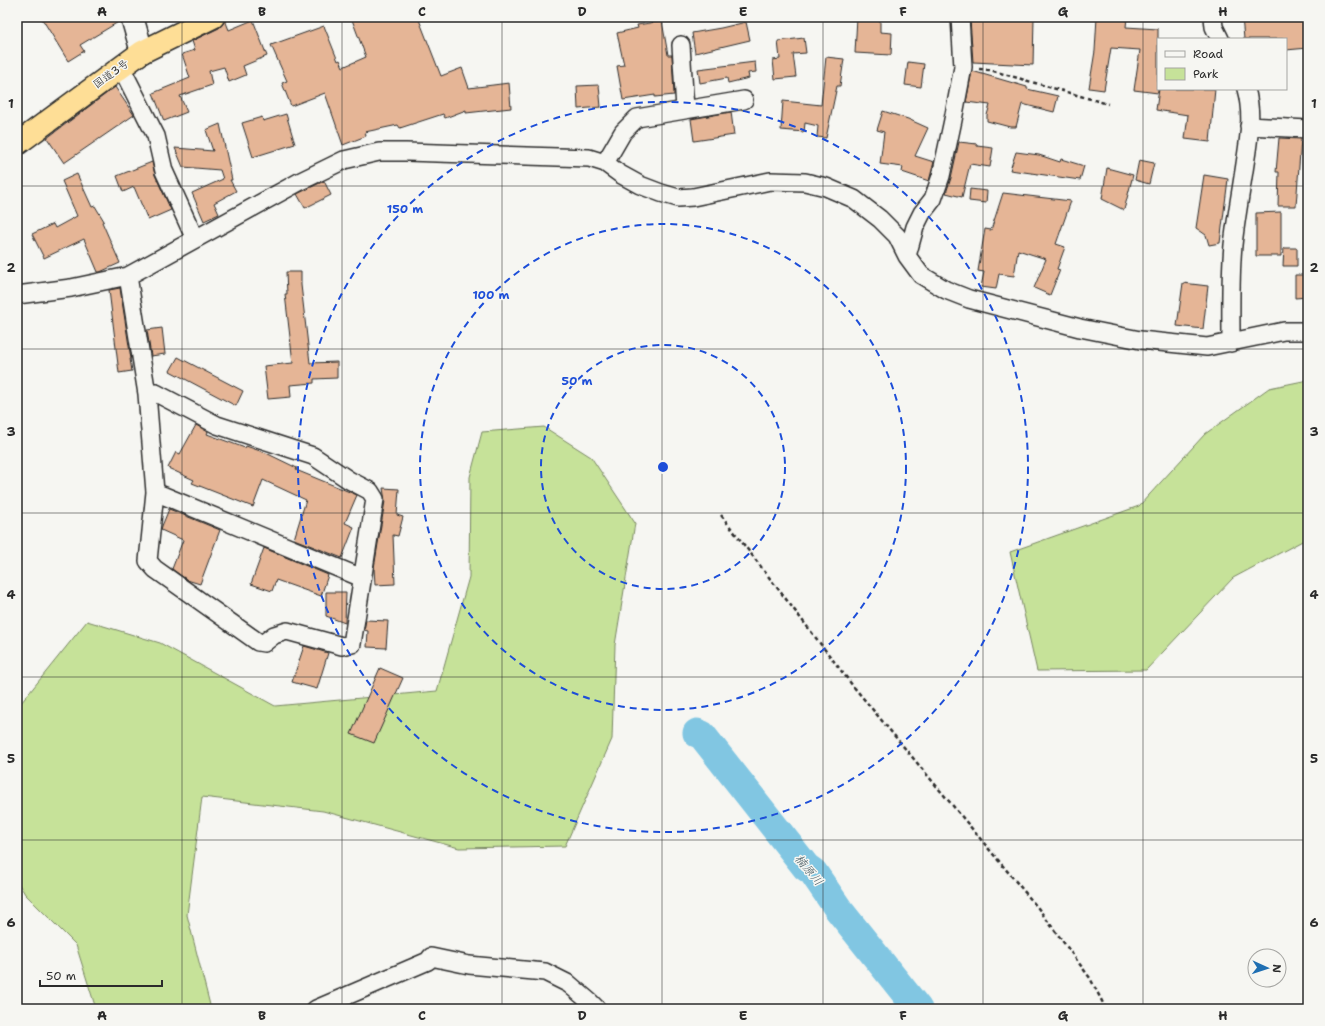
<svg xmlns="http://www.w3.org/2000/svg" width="1325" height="1026" font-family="'Shantell Sans','Klee One',sans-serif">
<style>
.green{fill:#c6e299;stroke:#788662}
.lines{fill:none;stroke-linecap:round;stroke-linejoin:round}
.river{stroke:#81c6e2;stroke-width:29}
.building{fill:#e5b596;stroke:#2b2b2b}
.street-casing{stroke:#2b2b2b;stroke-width:20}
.secondary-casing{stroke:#2b2b2b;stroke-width:25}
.highway-casing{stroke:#2b2b2b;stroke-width:25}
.path{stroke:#2b2b2b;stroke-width:2.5;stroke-dasharray:4 3;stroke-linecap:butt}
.street{stroke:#f6f6f2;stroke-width:17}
.secondary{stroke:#f6f6f2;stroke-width:22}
.highway{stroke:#fede96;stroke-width:22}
.grid{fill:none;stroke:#2b2b2b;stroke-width:1;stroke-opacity:0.55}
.ring{fill:none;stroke:#1d4ed8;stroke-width:2;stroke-dasharray:7 5}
.labels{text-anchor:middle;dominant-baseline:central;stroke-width:3;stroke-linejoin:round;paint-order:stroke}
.street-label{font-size:11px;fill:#2b2b2b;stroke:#f6f6f2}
.water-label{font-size:12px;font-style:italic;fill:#455a62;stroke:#f6f6f2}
.centre{fill:#1d4ed8;stroke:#f6f6f2;stroke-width:2}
.ring-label{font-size:12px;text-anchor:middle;font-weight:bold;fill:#1d4ed8;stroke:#f6f6f2;stroke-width:3;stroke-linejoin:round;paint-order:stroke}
.neatline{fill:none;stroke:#2b2b2b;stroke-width:1.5}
.grid-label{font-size:13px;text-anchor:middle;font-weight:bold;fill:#2b2b2b}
</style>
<rect width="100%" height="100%" fill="#f6f6f2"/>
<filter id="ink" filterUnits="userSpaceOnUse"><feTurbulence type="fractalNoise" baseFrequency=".025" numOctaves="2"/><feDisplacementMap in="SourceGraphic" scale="8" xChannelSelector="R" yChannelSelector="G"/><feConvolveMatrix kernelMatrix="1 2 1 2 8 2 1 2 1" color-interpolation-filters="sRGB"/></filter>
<g filter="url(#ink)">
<path class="green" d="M 1308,380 L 1308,538 L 1233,578 L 1146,670 L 1037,671 L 1010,552 L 1139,506 L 1205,434 L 1269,388 Z
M 544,427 L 591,457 L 635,523 L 615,645 L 612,739 L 565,846 L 459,848 L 323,811 L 202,797 L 187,915 L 211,1009 L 96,1009 L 76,945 L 25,894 L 17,881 L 17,708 L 87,621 L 160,643 L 275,706 L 437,691 L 469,577 L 470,477 L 482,432 Z"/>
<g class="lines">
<path class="river" d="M 697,733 L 702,735 L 806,867 L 813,872 L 839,910 L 918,1009"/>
</g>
<path class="building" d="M 41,17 L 120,17 L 120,21 L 80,45 L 84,51 L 68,61 Z
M 351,17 L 418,17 L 441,76 L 462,68 L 469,88 L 509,83 L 511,108 L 466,113 L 466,110 L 445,118 L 443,114 L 400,128 L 398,125 L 365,132 L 366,136 L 343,145 L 325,93 L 291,106 L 282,83 L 287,81 L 271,45 L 324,26 L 338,61 L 340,60 L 343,67 L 366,57 Z
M 857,17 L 880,17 L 880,32 L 892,33 L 891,55 L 855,53 Z
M 1008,17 L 1034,17 L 1033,65 L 973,62 L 970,19 L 1008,19 Z
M 1097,17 L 1127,17 L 1126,27 L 1158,29 L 1158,93 L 1134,90 L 1140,50 L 1111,48 L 1104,90 L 1089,88 L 1095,51 Z
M 1242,17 L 1308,17 L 1308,48 L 1286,50 L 1286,39 L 1244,39 Z
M 225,20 L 229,30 L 253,20 L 267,56 L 243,66 L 246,75 L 229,82 L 224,67 L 209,71 L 212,85 L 180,96 L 187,112 L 164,121 L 153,93 L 190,78 L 182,54 L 195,50 L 192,41 L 219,28 L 223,24 Z
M 662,21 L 668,55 L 672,55 L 674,95 L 655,97 L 655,95 L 623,100 L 617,66 L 624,65 L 617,33 L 638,28 L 637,25 Z
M 746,22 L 750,40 L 695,53 L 692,33 L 721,28 Z
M 804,38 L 806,53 L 793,54 L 796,77 L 775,79 L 773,60 L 780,59 L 778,41 Z
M 826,57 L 844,59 L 840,86 L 837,86 L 826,138 L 817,137 L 818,126 L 805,123 L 804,132 L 781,130 L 783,101 L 821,105 Z
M 755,62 L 756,72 L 748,73 L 749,78 L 728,83 L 727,78 L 700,83 L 698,69 Z
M 908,62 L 924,64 L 921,87 L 905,85 Z
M 972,71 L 1027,87 L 1027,89 L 1058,96 L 1054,112 L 1022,104 L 1016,127 L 1010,127 L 987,121 L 987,115 L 990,105 L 966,102 Z
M 599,85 L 601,107 L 578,109 L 577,86 Z
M 115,87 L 134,115 L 64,163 L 47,138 Z
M 1159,89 L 1215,89 L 1210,142 L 1185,139 L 1188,115 L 1156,110 Z
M 883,111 L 908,119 L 928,128 L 915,156 L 934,162 L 929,181 L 902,172 L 903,167 L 880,164 L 884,132 L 877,130 Z
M 731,112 L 734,135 L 694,141 L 691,119 Z
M 286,114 L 295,144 L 253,157 L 242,123 L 262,117 L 263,121 Z
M 220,124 L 232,180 L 230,180 L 236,191 L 214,203 L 219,214 L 204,221 L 192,193 L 223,179 L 220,170 L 183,167 L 175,148 L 213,151 L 206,130 Z
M 1279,138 L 1301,139 L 1296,206 L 1278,206 L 1279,172 L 1276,172 Z
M 959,142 L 977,144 L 977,146 L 993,148 L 990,167 L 970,164 L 962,197 L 946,193 L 951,178 Z
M 1016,152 L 1039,155 L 1060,162 L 1061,159 L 1084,166 L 1080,180 L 1010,170 Z
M 1139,160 L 1154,163 L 1149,184 L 1135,180 Z
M 152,162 L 155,175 L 171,210 L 148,220 L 134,187 L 123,192 L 117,176 Z
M 1107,168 L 1133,175 L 1124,210 L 1102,199 Z
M 77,174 L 92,207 L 95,206 L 104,221 L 102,222 L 120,263 L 100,272 L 98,272 L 84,239 L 44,258 L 32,234 L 53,224 L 55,228 L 77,216 L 62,181 Z
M 1204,175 L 1228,179 L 1220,243 L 1209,245 L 1206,235 L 1196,228 Z
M 324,181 L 331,195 L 305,208 L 297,194 Z
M 970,189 L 987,191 L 986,203 L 969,201 Z
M 1003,193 L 1071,201 L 1056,244 L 1065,247 L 1057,269 L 1060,270 L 1050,295 L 1034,288 L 1046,259 L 1018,250 L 1014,276 L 999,274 L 996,289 L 981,287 L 984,272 L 978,271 L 985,229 L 991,230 Z
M 1281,212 L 1281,256 L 1256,256 L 1256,213 Z
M 1284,248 L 1297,248 L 1297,266 L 1283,266 Z
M 286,272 L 301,272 L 301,285 L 310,363 L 337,362 L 337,378 L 314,379 L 314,383 L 290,385 L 291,397 L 268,399 L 264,366 L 293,363 L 285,294 L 287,294 Z
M 1295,275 L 1308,275 L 1308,297 L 1295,298 Z
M 1183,283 L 1208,286 L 1203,329 L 1177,326 Z
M 120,288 L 131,359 L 130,359 L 132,371 L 119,373 L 109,290 Z
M 162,328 L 165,354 L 151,356 L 147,330 Z
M 178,357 L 243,391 L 236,406 L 170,371 Z
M 196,425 L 208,432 L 207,434 L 245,448 L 246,446 L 266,453 L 297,468 L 296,470 L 357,495 L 345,523 L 354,527 L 342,558 L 294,539 L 306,500 L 263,480 L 253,507 L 192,483 L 194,480 L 168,468 L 176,452 L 180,454 Z
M 383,488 L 399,489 L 397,515 L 403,517 L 398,536 L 393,535 L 395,584 L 375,585 L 374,568 L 385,501 Z
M 169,509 L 220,530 L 200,584 L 187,580 L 172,569 L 183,540 L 161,530 L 162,526 Z
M 264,548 L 328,575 L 321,596 L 276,580 L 272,591 L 251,584 Z
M 326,592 L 346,592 L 345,623 L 326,616 Z
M 366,620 L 388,621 L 386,648 L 367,647 L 368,631 L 364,630 Z
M 304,646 L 328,653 L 317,689 L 292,682 Z
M 380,668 L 403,678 L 374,743 L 351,734 Z"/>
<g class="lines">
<g class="street-casing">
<path id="street" d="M 1213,17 L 1214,27 L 1220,39
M 681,45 L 685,109
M 121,67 L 156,136 L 164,171 L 195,239
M 1249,126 L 1308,129
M 605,163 L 623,132 L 637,118 L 744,100
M 907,256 L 915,227 L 922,213 L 933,199 L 941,176 L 953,120 L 963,67 L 960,17
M 128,276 L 147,394
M 17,295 L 71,288 L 128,276 L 299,182 L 344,160 L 379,152 L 406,152 L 589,158 L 605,163 L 620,174 L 640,185 L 661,193 L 678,198 L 693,197 L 770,181 L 805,182 L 826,187 L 854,199 L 880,219 L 897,236 L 907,256 L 921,275 L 946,290 L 969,299 L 1080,328 L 1140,340 L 1207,347 L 1284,331 L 1308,331
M 1231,343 C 1231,310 1230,278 1233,245 C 1236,218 1241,191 1245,164 C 1249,139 1253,114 1246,89
M 156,393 L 217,425 L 313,456 L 349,480 L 370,491 L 375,499 L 352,644 L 342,646 L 287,631 L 274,635 L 264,643 L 258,642 L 155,569 L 148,561 L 155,492 L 147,394 Z
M 155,492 L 362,578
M 316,1009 L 428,961 L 431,957 L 469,965 L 545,972 L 569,984 L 590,1002 L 597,1009"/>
</g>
<g class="secondary-casing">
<path id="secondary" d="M 132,17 L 142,52"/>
</g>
<g class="highway-casing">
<path id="highway" d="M 17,144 L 142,52 L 213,17"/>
</g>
<path class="path" d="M 979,69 L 990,70 L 1108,104
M 721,515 L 853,686 L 1038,908 L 1090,978 L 1106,1009"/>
<use href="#street" class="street"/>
<use href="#secondary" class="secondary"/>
<use href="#highway" class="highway"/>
</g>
</g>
<path class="grid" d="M 182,17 L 182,1009M 342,17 L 342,1009M 502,17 L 502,1009M 662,17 L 662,1009M 823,17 L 823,1009M 983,17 L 983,1009M 1143,17 L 1143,1009M 17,186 L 1308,186M 17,349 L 1308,349M 17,513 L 1308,513M 17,677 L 1308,677M 17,840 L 1308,840"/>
<g class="ring">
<circle cx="663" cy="467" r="122"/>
<circle cx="663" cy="467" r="243"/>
<circle cx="663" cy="467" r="365"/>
</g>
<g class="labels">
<g class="street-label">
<text transform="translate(111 74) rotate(-36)">国道3号</text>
</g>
<g class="water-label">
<text transform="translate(809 870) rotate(50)">楠原川</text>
</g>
</g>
<circle cx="663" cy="467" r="6" class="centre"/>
<g class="ring-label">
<text x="405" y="213">150 m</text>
<text x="491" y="299">100 m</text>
<text x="577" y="385">50 m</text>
</g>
<rect width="1325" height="1026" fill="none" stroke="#f6f6f2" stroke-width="44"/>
<rect x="1157" y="38" width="130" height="52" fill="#f6f6f2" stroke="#a5a5a2"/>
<rect x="1165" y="51" width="20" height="6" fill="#f6f6f2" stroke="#a5a5a2"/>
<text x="1193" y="58" font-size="12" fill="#2b2b2b">Road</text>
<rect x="1165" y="68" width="20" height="12" fill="#c6e299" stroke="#a5a5a2"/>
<text x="1193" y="78" font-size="12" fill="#2b2b2b">Park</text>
<g transform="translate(1267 968) rotate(93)"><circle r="19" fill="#f6f6f2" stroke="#a5a5a2"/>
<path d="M0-3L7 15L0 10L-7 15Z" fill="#1f6fb2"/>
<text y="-6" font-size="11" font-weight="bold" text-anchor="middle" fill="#2b2b2b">N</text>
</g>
<path d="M40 980v6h122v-6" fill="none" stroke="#2b2b2b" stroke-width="2"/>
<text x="46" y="980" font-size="12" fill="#2b2b2b" stroke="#f6f6f2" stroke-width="3" paint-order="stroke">50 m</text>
<rect x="22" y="22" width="1281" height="982" class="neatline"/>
<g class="grid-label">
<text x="102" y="16">A</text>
<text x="262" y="16">B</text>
<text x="422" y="16">C</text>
<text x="582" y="16">D</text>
<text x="743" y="16">E</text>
<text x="903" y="16">F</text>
<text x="1063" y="16">G</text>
<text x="1223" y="16">H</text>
<text x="11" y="108">1</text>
<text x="1314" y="108">1</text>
<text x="11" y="272">2</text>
<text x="1314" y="272">2</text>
<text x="11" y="436">3</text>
<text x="1314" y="436">3</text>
<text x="11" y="599">4</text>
<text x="1314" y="599">4</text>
<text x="11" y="763">5</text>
<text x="1314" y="763">5</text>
<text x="11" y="927">6</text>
<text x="1314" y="927">6</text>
<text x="102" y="1020">A</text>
<text x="262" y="1020">B</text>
<text x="422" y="1020">C</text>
<text x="582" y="1020">D</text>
<text x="743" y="1020">E</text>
<text x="903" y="1020">F</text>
<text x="1063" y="1020">G</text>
<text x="1223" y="1020">H</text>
</g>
</svg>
